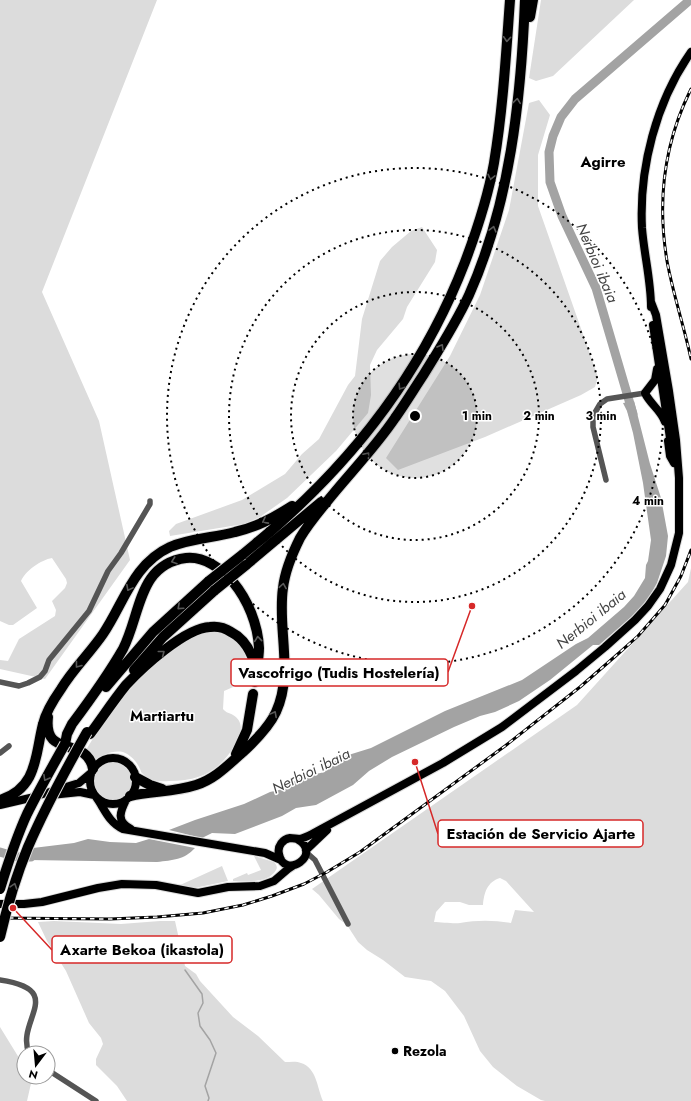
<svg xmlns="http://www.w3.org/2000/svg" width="691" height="1101" font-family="Jost,sans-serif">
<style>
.green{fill:#dcdcdc;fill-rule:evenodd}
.water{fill:#a3a3a3}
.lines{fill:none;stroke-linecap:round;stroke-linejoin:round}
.stream{stroke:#a3a3a3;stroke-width:1.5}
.river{stroke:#a3a3a3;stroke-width:9}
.primary-casing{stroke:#dbdbdb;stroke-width:10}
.highway-casing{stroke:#dbdbdb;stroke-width:12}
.street{stroke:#555;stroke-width:5.5}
.primary{stroke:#000;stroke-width:8}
.highway{stroke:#000;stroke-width:10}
.rail-casing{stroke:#000;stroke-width:3}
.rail{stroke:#fff;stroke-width:1.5;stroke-dasharray:4.5;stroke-linecap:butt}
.highway-bridge-casing{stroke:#dbdbdb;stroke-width:12;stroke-linecap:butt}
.highway-bridge{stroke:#000;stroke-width:10}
.oneway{stroke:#595959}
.ring{fill:none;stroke:#000;stroke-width:2;stroke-dasharray:2 4}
.poi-dot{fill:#000;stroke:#fff;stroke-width:1.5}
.labels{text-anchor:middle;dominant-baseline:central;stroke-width:3;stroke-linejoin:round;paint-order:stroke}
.poi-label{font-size:14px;font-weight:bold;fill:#000;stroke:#fff;text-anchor:start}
.neighbourhood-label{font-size:15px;font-weight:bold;fill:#000;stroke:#fff}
.water-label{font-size:15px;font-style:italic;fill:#444;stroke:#fff}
.centre{fill:#000;stroke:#fff;stroke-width:2}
.ring-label{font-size:12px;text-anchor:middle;font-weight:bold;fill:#000;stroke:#fff;stroke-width:3;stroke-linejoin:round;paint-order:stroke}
.leader{fill:none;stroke:#d62828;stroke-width:1.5}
.callout-dot{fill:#d62828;stroke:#fff;stroke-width:1.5}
.callout{fill:#fff;stroke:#d62828;stroke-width:1.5}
.callout-label{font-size:15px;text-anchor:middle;font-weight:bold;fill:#000}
</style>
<rect width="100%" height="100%" fill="#fff"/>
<path class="green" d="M 0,0 L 157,0 L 42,292 L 99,421 L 130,560 L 45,679 L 0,669 L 0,660 L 8,661 L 19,639 L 55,616 L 56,610 L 52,601 L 65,588 L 67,583 L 66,579 L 52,558 C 41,560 26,570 21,581 L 37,608 L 13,625 L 9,625 L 0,621 Z
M 541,0 L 634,0 L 553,76 L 536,81 L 529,78 Z
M 539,100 L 550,115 L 538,155 L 538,206 L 598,377 L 595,387 L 581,395 L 485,437 L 398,470 L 386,458 L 450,356 L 480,295 L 509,210 L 529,103 Z
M 422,227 L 437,250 L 435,262 L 407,307 L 403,319 L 377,350 L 370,365 L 371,395 L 368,413 L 336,451 L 287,498 L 260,517 L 244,524 L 170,536 L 169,531 L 176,524 L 242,500 L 285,474 L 302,454 L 319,439 L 348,385 L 355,376 L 362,319 L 380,261 L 392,247 L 411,231 Z
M 691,568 L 691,1101 L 545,1101 L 541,1100 L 517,1086 L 493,1067 L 480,1051 L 464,1016 L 445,991 L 431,981 L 405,977 L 383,960 L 367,950 L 358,942 L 347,925 L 339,919 L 319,895 L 312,889 L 577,705 L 688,582 ZM 500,878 L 506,881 L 534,912 L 515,910 L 511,923 C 493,920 477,920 460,923 C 454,924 441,922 434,922 L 436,912 L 445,902 L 460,902 L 469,905 L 483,905 C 484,893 487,882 500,878 Z
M 219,630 C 232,638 250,646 245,665 C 244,672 241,677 240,684 L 224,691 L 223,709 C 226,713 230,713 233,715 C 245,722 241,735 235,745 C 219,772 199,781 169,781 C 160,782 149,781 143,774 C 141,773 141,771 140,769 C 137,762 131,755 123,752 C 112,750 103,755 94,760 L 86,750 L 109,712 L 145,672 L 187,640 L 204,631 Z
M94 781a19 19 0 1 1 38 0a19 19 0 1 1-38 0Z
M 254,856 L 274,862 C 276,864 278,867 276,870 C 268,884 246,881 233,881 L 233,879 L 247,873 L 248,875 L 261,870 Z
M 222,866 L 228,881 L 190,889 L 178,886 Z
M 54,921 L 121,924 L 160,921 L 175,921 L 185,966 L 196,974 L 200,981 L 233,1017 L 258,1036 L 285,1062 C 290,1062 297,1061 301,1063 C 317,1068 317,1088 323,1101 L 127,1101 L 117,1086 L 96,1065 L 96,1059 L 103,1044 L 101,1038 L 89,1023 L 66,971 L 47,941 L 38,922 Z
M 0,1027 L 24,1066 L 24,1077 L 31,1077 L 32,1079 L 27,1101 L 0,1101 Z"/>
<path class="water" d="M 634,401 L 650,464 L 661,498 L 668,536 L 666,556 L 657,583 L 648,599 L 637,612 L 599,645 L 593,645 L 550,680 L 519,701 L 495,712 L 480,716 L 454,727 L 392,757 L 369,771 L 353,785 L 316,805 L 296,808 L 282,816 L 235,834 L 212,833 L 202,838 L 169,830 L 195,820 L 244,804 L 270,792 L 279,790 L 302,777 L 325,772 L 327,766 L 342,757 L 371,748 L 445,711 L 522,680 L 576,644 L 588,638 L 624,607 L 634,596 L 645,578 L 646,565 L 648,561 L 651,540 L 643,483 L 633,433 L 627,411 L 623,403 Z
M 88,839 L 110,842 L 136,843 L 149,839 L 195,848 C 184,860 173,860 157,862 L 29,860 L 33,848 L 74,843 Z"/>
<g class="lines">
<path class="stream" d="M 185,970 L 202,994 L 203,1003 L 198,1013 L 200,1026 L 210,1040 L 216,1053 L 205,1086 L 209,1098 L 208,1101"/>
<path class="river" d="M 633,414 L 596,288 L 562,216 L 550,182 L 549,152 L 553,136 L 561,117 L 575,99 L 690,0
M 0,852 L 17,857 L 31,857"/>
<g class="primary-casing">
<path id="primary" d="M 651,307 C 651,281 644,254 642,228 C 639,168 656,102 691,52
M 653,325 L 671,445
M 657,369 L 655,380 L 645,393 C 650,404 661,410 665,422
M 668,441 L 670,456 L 674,463
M90 781a23 23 0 1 1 46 0a23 23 0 1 1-46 0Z
M 51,795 L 80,792 L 94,795
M 96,797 C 104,808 109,823 123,829 L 265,853 L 281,860
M 126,800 C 120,812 116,821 131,829
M 0,805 L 30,798 L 79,783 L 92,772
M 297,839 C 324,854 284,881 279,854 C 277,846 283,839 290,838 C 294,838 296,839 300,839 C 304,838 308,836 312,834 L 443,763 L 502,727 L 576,671 L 605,647 L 635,620 L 648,606 L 660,589 L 671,565 L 679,533 L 679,478 L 676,440 L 669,391 L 656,315 L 651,302
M 306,850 L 327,830
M 0,904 L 24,904 L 42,902 L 98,888 L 122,884 L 156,885 L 198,893 L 228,887 L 260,886 L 274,881 L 288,869 L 294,865"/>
</g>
<g class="highway-casing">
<path id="highway" d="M 530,17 L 533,0
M 242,555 C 255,544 269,533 281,522 C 362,450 426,363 465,262 C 477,230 488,197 494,163 C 503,109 506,54 510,0
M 246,565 L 321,502
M 134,670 L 163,637 L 215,590
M 106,687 L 153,632 L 209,581
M 48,717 C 43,760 87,735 93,769
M 90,734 C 102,718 113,701 126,685 C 143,667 185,628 210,627 C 217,626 225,628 231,632 C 245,639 252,653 256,668
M 65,744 L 67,734 L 72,724 C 90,700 108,675 123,649 C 141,614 138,564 186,558 C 204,556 222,569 233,582 C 248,600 258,625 259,648 C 259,659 256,671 255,682
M 236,754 L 247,730 L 253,694
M 135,777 L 150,785 L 162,789
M 130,796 C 152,791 175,792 196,785 C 215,779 228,765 243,752 C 255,741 269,727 276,712 C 294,673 277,628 283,588 C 285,570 292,554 300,538 C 307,526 316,515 325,504 C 348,475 374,449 395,418 C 405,404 414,389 424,374 C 440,348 456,323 469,295 C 510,203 521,100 525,0
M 0,800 C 38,788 35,755 43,724 C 46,711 54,699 61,689 C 73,669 90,653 103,634 C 124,603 133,564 170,547 C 191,538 213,538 235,532 C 257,527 273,518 292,506"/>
</g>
<path class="street" d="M 606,480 L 593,427 L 593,416 L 600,404 L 607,399 L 645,393
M 0,682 L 19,686 L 28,683 L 40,677 L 45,671 L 49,660 L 89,611 L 108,571 L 121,553 L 150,504 L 150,501
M 0,753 L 9,746
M 306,852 L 315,860 L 348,924
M 0,980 C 68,990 15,1021 29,1053
M 48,1070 L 96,1101"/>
<use href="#primary" class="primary"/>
<use href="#highway" class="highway"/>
<g class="rail-casing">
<path id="rail" d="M 691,89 C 664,143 657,201 667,261 C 673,294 684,326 691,359
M 0,918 L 110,919 L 157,917 L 203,913 L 243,905 L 272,896 L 304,884 L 327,872 L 360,852 L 505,746 L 580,687 L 619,653 L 638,636 L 665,605 L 681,576 L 691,550"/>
</g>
<use href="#rail" class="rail"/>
<g class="highway-bridge-casing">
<path id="highway-bridge" d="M 209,581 L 242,555
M 215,590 L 246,565
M 0,889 C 8,863 16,838 27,814 C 39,790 52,767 65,744
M 0,937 C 7,907 16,876 28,847 C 45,808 66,769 87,732"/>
</g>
<use href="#highway-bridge" class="highway-bridge"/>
</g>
<defs><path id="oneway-chevron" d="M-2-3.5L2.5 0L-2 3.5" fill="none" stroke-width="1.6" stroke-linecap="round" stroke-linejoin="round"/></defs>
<g class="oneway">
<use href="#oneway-chevron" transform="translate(507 39) rotate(94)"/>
<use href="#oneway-chevron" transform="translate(517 101) rotate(-83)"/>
<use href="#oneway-chevron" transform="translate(491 177) rotate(104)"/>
<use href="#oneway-chevron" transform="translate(493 229) rotate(-75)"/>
<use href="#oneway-chevron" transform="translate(441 347) rotate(-59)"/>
<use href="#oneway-chevron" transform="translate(401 387) rotate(123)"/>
<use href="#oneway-chevron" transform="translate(367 455) rotate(-50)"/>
<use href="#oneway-chevron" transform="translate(265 521) rotate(152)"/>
<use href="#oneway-chevron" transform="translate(174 561) rotate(161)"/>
<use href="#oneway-chevron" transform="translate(283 586) rotate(-81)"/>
<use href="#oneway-chevron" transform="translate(129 588) rotate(118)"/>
<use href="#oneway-chevron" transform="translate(180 607) rotate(138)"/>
<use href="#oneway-chevron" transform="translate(258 639) rotate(-96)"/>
<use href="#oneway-chevron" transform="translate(162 653) rotate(-38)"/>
<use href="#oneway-chevron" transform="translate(78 665) rotate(128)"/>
<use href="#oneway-chevron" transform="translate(274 714) rotate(-62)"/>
<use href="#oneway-chevron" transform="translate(46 778) rotate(119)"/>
<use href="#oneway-chevron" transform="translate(14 886) rotate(-72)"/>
</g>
<circle cx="415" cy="416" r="62" fill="#000" fill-opacity=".12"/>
<g class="ring">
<circle cx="415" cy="416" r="62"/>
<circle cx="415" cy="416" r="124"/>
<circle cx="415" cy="416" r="186"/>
<circle cx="415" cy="416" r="248"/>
</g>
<circle class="poi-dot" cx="395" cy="1051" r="4"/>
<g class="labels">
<g class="poi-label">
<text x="403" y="1051">Rezola</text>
</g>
<g class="neighbourhood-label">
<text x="603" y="162">Agirre</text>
<text x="162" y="716">Martiartu</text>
</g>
<g class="water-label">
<text transform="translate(597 263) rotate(67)">Nerbioi ibaia</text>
<text transform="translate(591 619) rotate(-39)">Nerbioi ibaia</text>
<text transform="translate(311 771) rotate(-26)">Nerbioi ibaia</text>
</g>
</g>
<circle cx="415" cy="416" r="6" class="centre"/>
<g class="ring-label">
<text x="477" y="420">1 min</text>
<text x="539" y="420">2 min</text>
<text x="601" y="420">3 min</text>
<text x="648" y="505">4 min</text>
</g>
<path class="leader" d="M472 606L448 672M415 762L438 834M13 908L52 950"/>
<g class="callout-dot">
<circle cx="472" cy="606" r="4"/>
<circle cx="415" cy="762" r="4"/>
<circle cx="13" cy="908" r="4"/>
</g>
<g class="callout">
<rect x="231" y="659" width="217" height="27" rx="4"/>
<rect x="438" y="820" width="205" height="27" rx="4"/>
<rect x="52" y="936" width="180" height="27" rx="4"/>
</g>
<g class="callout-label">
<text x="339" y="678">Vascofrigo (Tudis Hostelería)</text>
<text x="541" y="839">Estación de Servicio Ajarte</text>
<text x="142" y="955">Axarte Bekoa (ikastola)</text>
</g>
<g transform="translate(36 1065) rotate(196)"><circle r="19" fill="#ffffff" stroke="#999999"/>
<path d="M0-3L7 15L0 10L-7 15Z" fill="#000000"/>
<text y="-6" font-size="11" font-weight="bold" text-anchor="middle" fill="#000000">N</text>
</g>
</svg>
